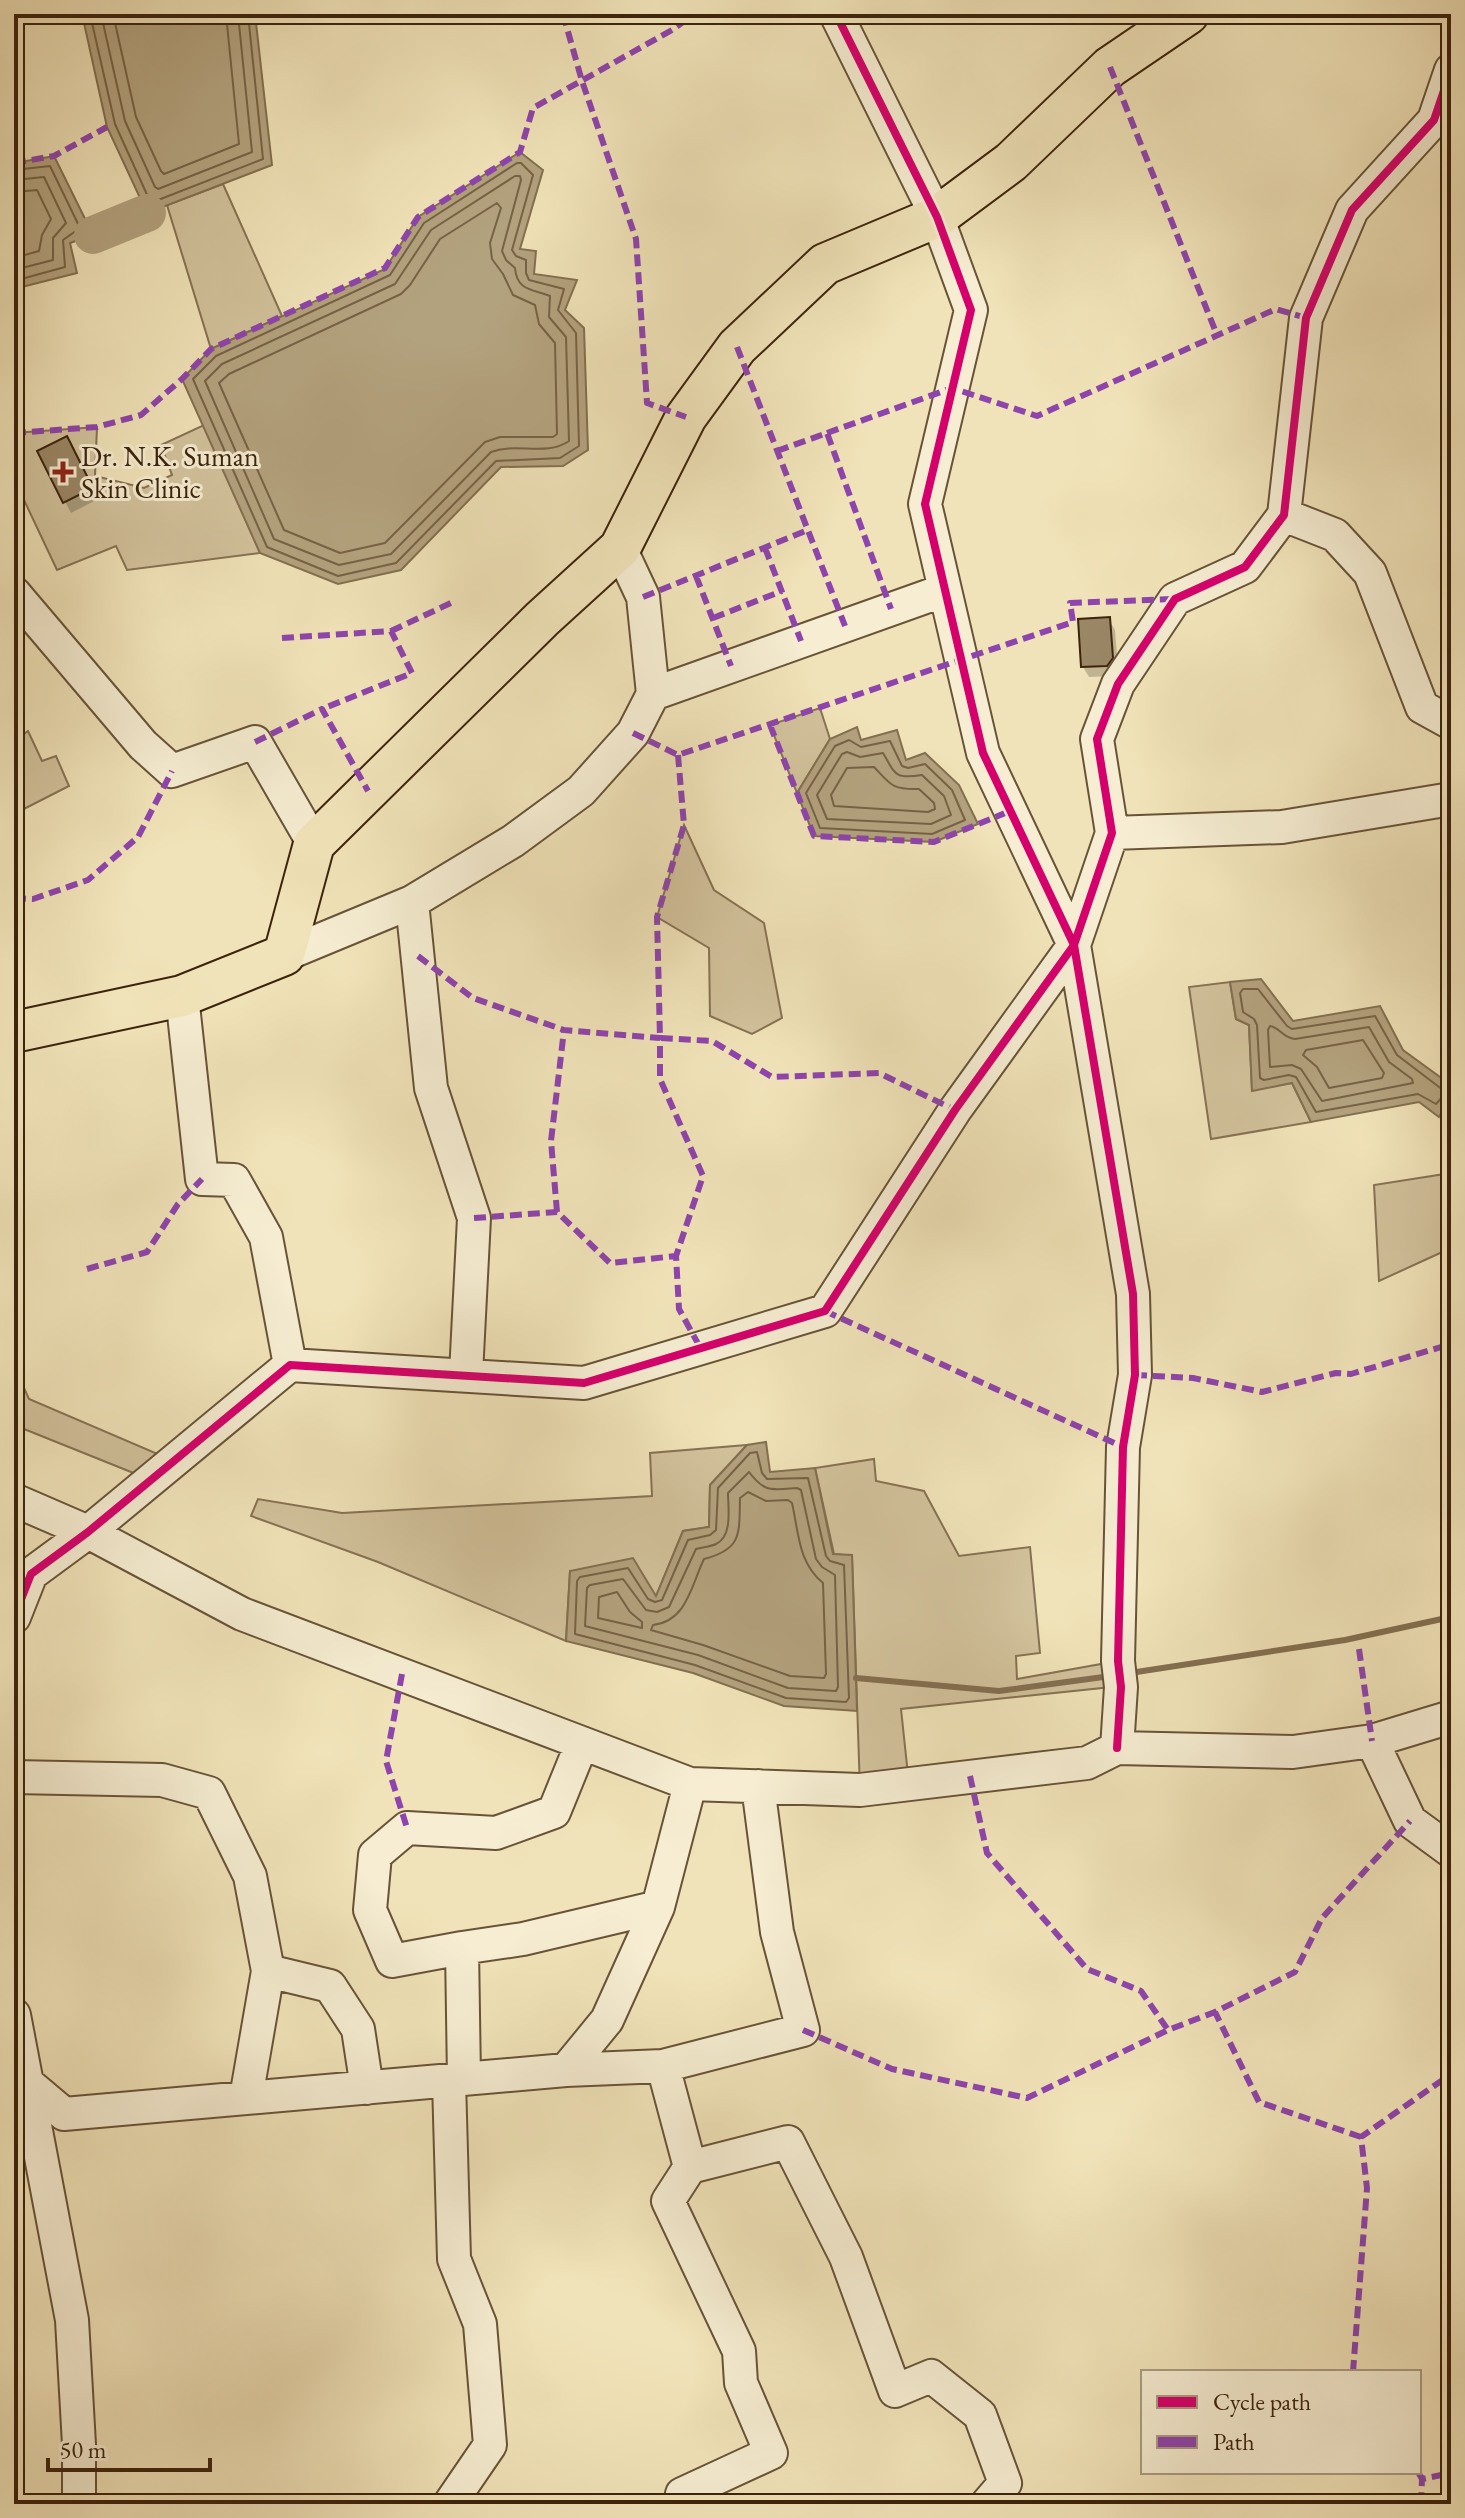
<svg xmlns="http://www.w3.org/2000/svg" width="1465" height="2518" font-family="'EB Garamond',serif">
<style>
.green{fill:#d2c29c;stroke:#867254;stroke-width:2}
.water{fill:#b3a27e;stroke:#836f50;stroke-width:2}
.shadow{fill:#0003}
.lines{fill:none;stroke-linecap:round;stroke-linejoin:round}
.shore{stroke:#776245;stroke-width:2}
.stream{stroke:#836f50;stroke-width:6}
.river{stroke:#b3a27e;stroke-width:38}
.building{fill:#9a8766;stroke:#3b230c;stroke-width:2}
.minor-casing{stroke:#685337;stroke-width:36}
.major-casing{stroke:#3b230c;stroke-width:44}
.minor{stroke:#f6edd2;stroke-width:32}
.major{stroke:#f1e3b9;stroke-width:40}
.quiet{stroke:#8e44ad;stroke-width:6;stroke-dasharray:12 6;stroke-linecap:butt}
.cycleway-casing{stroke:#f6edd2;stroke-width:13}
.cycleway{stroke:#d6006c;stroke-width:8}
.poi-dot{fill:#8f2418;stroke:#f6edd2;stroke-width:3}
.labels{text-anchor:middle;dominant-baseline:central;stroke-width:6;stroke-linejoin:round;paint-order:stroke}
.poi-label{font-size:28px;fill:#3b230c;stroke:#f6edd2;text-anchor:start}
</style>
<rect width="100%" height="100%" fill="#f1e3b9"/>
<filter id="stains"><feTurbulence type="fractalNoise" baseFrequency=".0025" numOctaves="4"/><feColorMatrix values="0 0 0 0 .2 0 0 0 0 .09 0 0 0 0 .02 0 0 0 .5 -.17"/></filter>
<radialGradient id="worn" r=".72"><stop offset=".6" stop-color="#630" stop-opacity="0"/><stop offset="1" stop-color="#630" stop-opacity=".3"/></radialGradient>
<path class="green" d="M 223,184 L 282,316 L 211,349 L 167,205 Z
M 204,425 L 260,553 L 127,570 L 116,546 L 57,570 L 16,483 L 14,483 L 14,433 L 97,427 L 95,476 L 144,488 L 172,475 L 161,445 Z
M 1451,443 L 1451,516 L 1446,507 L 1443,444 Z
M 820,708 L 830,739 L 797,793 L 770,725 Z
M 28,731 L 42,761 L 56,756 L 69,786 L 14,814 L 14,733 L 17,739 Z
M 684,825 L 714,890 L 764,923 L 782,1018 L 752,1034 L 710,1016 L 709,948 L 657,917 Z
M 1230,982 L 1236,1019 L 1249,1025 L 1252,1090 L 1292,1083 L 1311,1122 L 1211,1139 L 1189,987 Z
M 1451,1173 L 1451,1248 L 1379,1281 L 1374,1185 Z
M 14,1366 L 29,1399 L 174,1461 L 151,1480 L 14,1425 Z
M 747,1445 L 710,1485 L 709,1527 L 683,1531 L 656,1597 L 570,1571 L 566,1641 L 378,1562 L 251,1516 L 258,1499 L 342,1513 L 652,1496 L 650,1453 Z
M 874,1459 L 876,1481 L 924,1491 L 959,1556 L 1030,1547 L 1040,1653 L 1016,1656 L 1017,1679 L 1118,1661 L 1121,1686 L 901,1709 L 909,1784 L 860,1790 L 852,1556 L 834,1554 L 815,1468 Z"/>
<path class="water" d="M 82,14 L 255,14 L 272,165 L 147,213 L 107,127 Z
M 520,152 L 543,170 L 520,249 L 536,251 L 534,274 L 577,280 L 565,310 L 584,328 L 588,450 L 563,466 L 501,467 L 401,570 L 338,584 L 260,553 L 182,379 L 211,349 L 385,269 L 418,217 Z
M 54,156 L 93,235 L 70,243 L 77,273 L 14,289 L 14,163 Z
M 857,727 L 861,740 L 897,730 L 906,760 L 925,753 L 959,785 L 978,824 L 934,842 L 814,836 L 797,793 L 830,739 Z
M 1261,979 L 1293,1021 L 1380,1006 L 1403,1050 L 1451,1085 L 1451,1097 L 1439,1117 L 1419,1102 L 1311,1122 L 1292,1083 L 1252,1091 L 1249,1025 L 1236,1019 L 1230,982 Z
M 766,1442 L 770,1472 L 815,1468 L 833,1554 L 852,1555 L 857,1711 L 784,1706 L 693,1673 L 566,1641 L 570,1571 L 633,1558 L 656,1596 L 683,1531 L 709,1527 L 710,1485 L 747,1445 Z"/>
<path class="shadow" d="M 72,449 L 98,499 L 71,513 L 39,452 Z
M 1109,620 L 1115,630 L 1118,669 L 1113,676 L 1089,677 L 1083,667 Z"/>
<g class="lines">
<path class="shore" d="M 90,14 L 115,124 L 149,199 L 153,202 L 263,159 L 248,14
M 101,14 L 125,121 L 155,187 L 158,189 L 252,152 L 238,14
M 113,14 L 136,117 L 161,171 L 164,174 L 239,144 L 226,14
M 517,163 L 521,163 L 533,175 L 512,250 L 516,256 L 526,260 L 526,273 L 529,280 L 564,289 L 558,310 L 576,333 L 579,446 L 560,458 L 496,461 L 396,563 L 338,576 L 267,547 L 193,379 L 216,356 L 390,275 L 424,223 Z
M 14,170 L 50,166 L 80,228 L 63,240 L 65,267 L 14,281
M 515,176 L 520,176 L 521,180 L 502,251 L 506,260 L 515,268 C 517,291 532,289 550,296 L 549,317 L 566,337 L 569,441 C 546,457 516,442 491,452 L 391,554 L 339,565 L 274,539 L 205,381 L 222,364 L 395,284 L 431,230 Z
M 14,180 L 44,177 L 66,223 L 53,238 L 53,260 L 14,270
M 14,192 L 37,190 L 51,219 L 42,235 L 39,251 L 14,258
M 497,203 L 501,208 L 490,243 L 492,259 L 503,274 L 513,295 L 535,305 L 539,324 L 555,343 L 557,434 L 553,437 L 500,437 L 485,442 L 385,543 L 340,553 L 284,530 L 219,383 L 229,374 L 401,294 L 410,285 L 440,239 Z
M 849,740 L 861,747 L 890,741 L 902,766 L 908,768 L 925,764 L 952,790 L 965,820 L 932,834 L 820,828 L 806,793 L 835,746 Z
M 847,752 L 860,757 L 883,753 C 896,775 894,779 922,775 L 944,796 L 951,815 L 931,824 L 827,819 L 817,795 L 842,754 Z
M 874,767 C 891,785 892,790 919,789 L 934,803 L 935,809 L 928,812 L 834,806 L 831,795 L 847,768 Z
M 1243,989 L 1258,989 L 1287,1026 L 1292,1029 L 1375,1016 L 1397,1055 L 1443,1090 L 1444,1095 L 1436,1104 L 1418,1094 L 1316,1112 L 1296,1077 L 1289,1075 L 1264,1080 L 1260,1078 L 1257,1025 L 1254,1019 L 1243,1012 L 1240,993 Z
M 1270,1026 C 1279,1027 1283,1038 1295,1039 L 1369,1027 L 1389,1062 L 1412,1079 L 1413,1083 L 1322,1101 L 1301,1069 L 1292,1065 L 1270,1067 L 1268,1030 Z
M 1363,1040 L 1384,1073 L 1382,1078 L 1329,1088 L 1317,1067 L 1303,1055 L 1306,1050 Z
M 757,1452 L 762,1473 L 767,1479 L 808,1478 L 826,1556 L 830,1561 L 844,1565 L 849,1698 L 846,1702 L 786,1698 L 695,1665 L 575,1634 L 577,1581 L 580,1577 L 628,1568 L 648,1599 L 655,1602 L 662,1600 L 688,1540 L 710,1535 L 716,1530 L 718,1488 L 750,1453 Z
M 749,1472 C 765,1493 771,1490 797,1488 L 801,1490 L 816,1559 L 822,1567 L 835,1575 L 838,1687 L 836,1691 L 788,1688 L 698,1655 L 585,1626 L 587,1588 L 590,1585 L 623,1579 L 646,1610 L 657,1612 L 669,1607 L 696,1549 C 702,1547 710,1547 716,1544 C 733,1536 728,1508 728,1493 Z
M 748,1492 L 766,1501 L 788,1500 L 792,1503 C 799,1534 798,1562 823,1583 L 826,1674 L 824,1678 L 790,1676 L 703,1645 L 651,1630 L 653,1625 C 687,1621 691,1586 704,1559 C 743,1549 739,1533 740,1498 Z
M 617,1592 L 630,1612 L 642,1622 L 642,1628 L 598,1618 L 599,1597 Z"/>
<path class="stream" d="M 1130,1673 L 1345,1640 L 1451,1617
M 856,1678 L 999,1691 L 1111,1676"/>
<path class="river" d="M 93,235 L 147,213"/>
</g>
<path class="building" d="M 67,436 L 93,488 L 63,503 L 37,451 Z
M 1110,617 L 1113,658 L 1107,666 L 1081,667 L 1078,619 Z"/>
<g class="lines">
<g class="minor-casing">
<path id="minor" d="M 836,14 L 937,217 L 971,310 L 925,504 L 983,753 L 1074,945 L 1133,1294 L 1135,1375 L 1123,1447 L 1118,1661 L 1121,1687 L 1117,1748
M 1284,515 L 1335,535 L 1370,573 L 1422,707 L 1451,723
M 14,593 L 143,745 L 172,771 L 255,742 L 314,844
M 653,694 L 945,590
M 1112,833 L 1282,827 L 1451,799
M 412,902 L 431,1088 L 474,1218 L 466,1374
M 284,955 L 412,902 L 513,841 L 581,791 L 633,733 L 653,694 L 643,597 L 620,548
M 182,996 L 202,1179 L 234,1180 L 266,1237 L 290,1365
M 14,1500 L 88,1532 L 242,1614 L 690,1784 L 860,1790 L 1087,1763 L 1117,1748 L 1293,1752 L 1372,1741 L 1451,1717
M 14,1617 L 31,1574 L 88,1532 L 290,1365 L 584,1383 L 825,1311 L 955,1110 L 1074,945 L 1112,833 L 1097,739 L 1118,684 L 1175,599 L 1245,567 L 1284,515 L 1306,318 L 1352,210 L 1434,120 L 1451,70
M 1372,1741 L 1410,1821 L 1451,1851
M 14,1777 L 162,1780 L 209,1793 L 250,1876 L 268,1971 L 246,2098
M 462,1948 L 523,1939 L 658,1907
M 268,1971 L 330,1986 L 358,2029 L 367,2088
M 14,2015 L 72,2320 L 79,2445 L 79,2504
M 663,2066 L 690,2167 L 788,2142 L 846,2257 L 895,2391 L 931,2376 L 980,2415 L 1005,2483 L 987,2504
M 566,2070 L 607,2020 L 658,1907 L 690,1784
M 464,2079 L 462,1948 L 392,1961 L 370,1910 L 375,1855 L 407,1828 L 496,1833 L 554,1812 L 582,1743
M 449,2081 L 454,2259 L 480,2324 L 490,2445 L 451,2502
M 14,2082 L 26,2082 L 64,2114 L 566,2070 L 663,2066 L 803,2030 L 777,1932 L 758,1786
M 680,2504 L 682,2494 L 771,2453 L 741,2383 L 739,2351 L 668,2201 L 690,2167"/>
</g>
<g class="major-casing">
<path id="major" d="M 14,1032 L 182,996 L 284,955 L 314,844 L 542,619 L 620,548 L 686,417 L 737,347 L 825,264 L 937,217 L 1011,162 L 1110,67 L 1188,14"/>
</g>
<use href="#minor" class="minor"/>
<use href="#major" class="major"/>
<path class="quiet" d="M 563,14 L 582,81 L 636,239 L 647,403 L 686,417
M 14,17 L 22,14
M 1110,67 L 1217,335
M 14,163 L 54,156 L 107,127
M 737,347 L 845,626
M 14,433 L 97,427 L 141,415 L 182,379 L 211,349 L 385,268 L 418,217 L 520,152 L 533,108 L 672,30 L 694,14
M 827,433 L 952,388 L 1037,416 L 1276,309 L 1306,318
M 777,451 L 827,433 L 891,609
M 765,548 L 801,641
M 696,576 L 731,666
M 643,597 L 808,530
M 713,618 L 782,591
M 391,631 L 453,602
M 282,638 L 391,631 L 412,673 L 322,709
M 770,725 L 814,836 L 934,842 L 1010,811
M 633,733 L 678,755 L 1073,622 L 1070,603 L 1175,599
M 255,742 L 322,709 L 368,791
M 678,755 L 684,825 L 657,917 L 660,1038 L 712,1041 L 772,1077 L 879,1073 L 955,1110
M 14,898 L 33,899 L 88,880 L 138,837 L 172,771
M 418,956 L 473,998 L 564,1030 L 660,1038 L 660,1079 L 703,1176 L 676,1256
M 557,1212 L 551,1141 L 564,1030
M 474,1218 L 557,1212 L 610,1263 L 676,1256 L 679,1309 L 701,1349
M 87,1269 L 147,1252 L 178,1204 L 202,1179
M 825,1311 L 1123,1447
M 1135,1375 L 1193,1378 L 1262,1392 L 1336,1373 L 1351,1374 L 1451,1344
M 1359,1649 L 1372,1741
M 402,1674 L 386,1761 L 407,1828
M 970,1776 L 987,1853 L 1087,1969 L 1141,1991 L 1168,2030
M 803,2030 L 892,2069 L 1027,2098 L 1168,2030 L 1215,2012
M 1361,2137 L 1259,2102 L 1215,2012 L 1295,1972 L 1322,1918 L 1410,1821
M 1353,2372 L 1367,2188 L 1361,2137 L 1451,2074
M 1418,2472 L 1422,2479 L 1451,2473
M 1421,2504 L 1422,2479"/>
<g class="cycleway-casing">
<path id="cycleway" d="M 836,14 L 937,217 L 971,310 L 925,504 L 983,753 L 1074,945 L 1133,1294 L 1135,1375 L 1123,1447 L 1118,1661 L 1121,1687 L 1117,1748
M 14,1617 L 31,1574 L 88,1532 L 290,1365 L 584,1383 L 825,1311 L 955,1110 L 1074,945 L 1112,833 L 1097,739 L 1118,684 L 1175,599 L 1245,567 L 1284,515 L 1306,318 L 1352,210 L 1434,120 L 1451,70"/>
</g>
<use href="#cycleway" class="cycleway"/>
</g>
<path class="poi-dot" d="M59 460h8v8h8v8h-8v8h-8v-8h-8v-8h8z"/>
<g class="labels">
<g class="poi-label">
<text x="81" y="456">Dr. N.K. Suman<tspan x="81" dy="32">Skin Clinic</tspan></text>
</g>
</g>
<rect width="1465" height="2518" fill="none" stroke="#f1e3b9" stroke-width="48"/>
<rect x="16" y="16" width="1433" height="2486" fill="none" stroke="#3b230c" stroke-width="4"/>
<rect x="24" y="24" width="1417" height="2470" fill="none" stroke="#3b230c" stroke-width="2"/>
<rect x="1141" y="2370" width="280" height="104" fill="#f6edd2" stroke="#ab9c83" stroke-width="2"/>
<rect x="1157" y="2396" width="40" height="12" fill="#d6006c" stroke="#ab9c83" stroke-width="2"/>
<text x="1213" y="2410" font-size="24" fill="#3b230c">Cycle path</text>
<rect x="1157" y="2436" width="40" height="12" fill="#8e44ad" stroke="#ab9c83" stroke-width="2"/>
<text x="1213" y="2450" font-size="24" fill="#3b230c">Path</text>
<path d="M48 2458v12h162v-12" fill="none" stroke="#3b230c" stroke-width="4"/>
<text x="60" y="2458" font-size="24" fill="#3b230c" stroke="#f6edd2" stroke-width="6" paint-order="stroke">50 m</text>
<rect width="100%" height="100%" filter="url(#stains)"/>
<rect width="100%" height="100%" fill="url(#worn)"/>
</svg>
